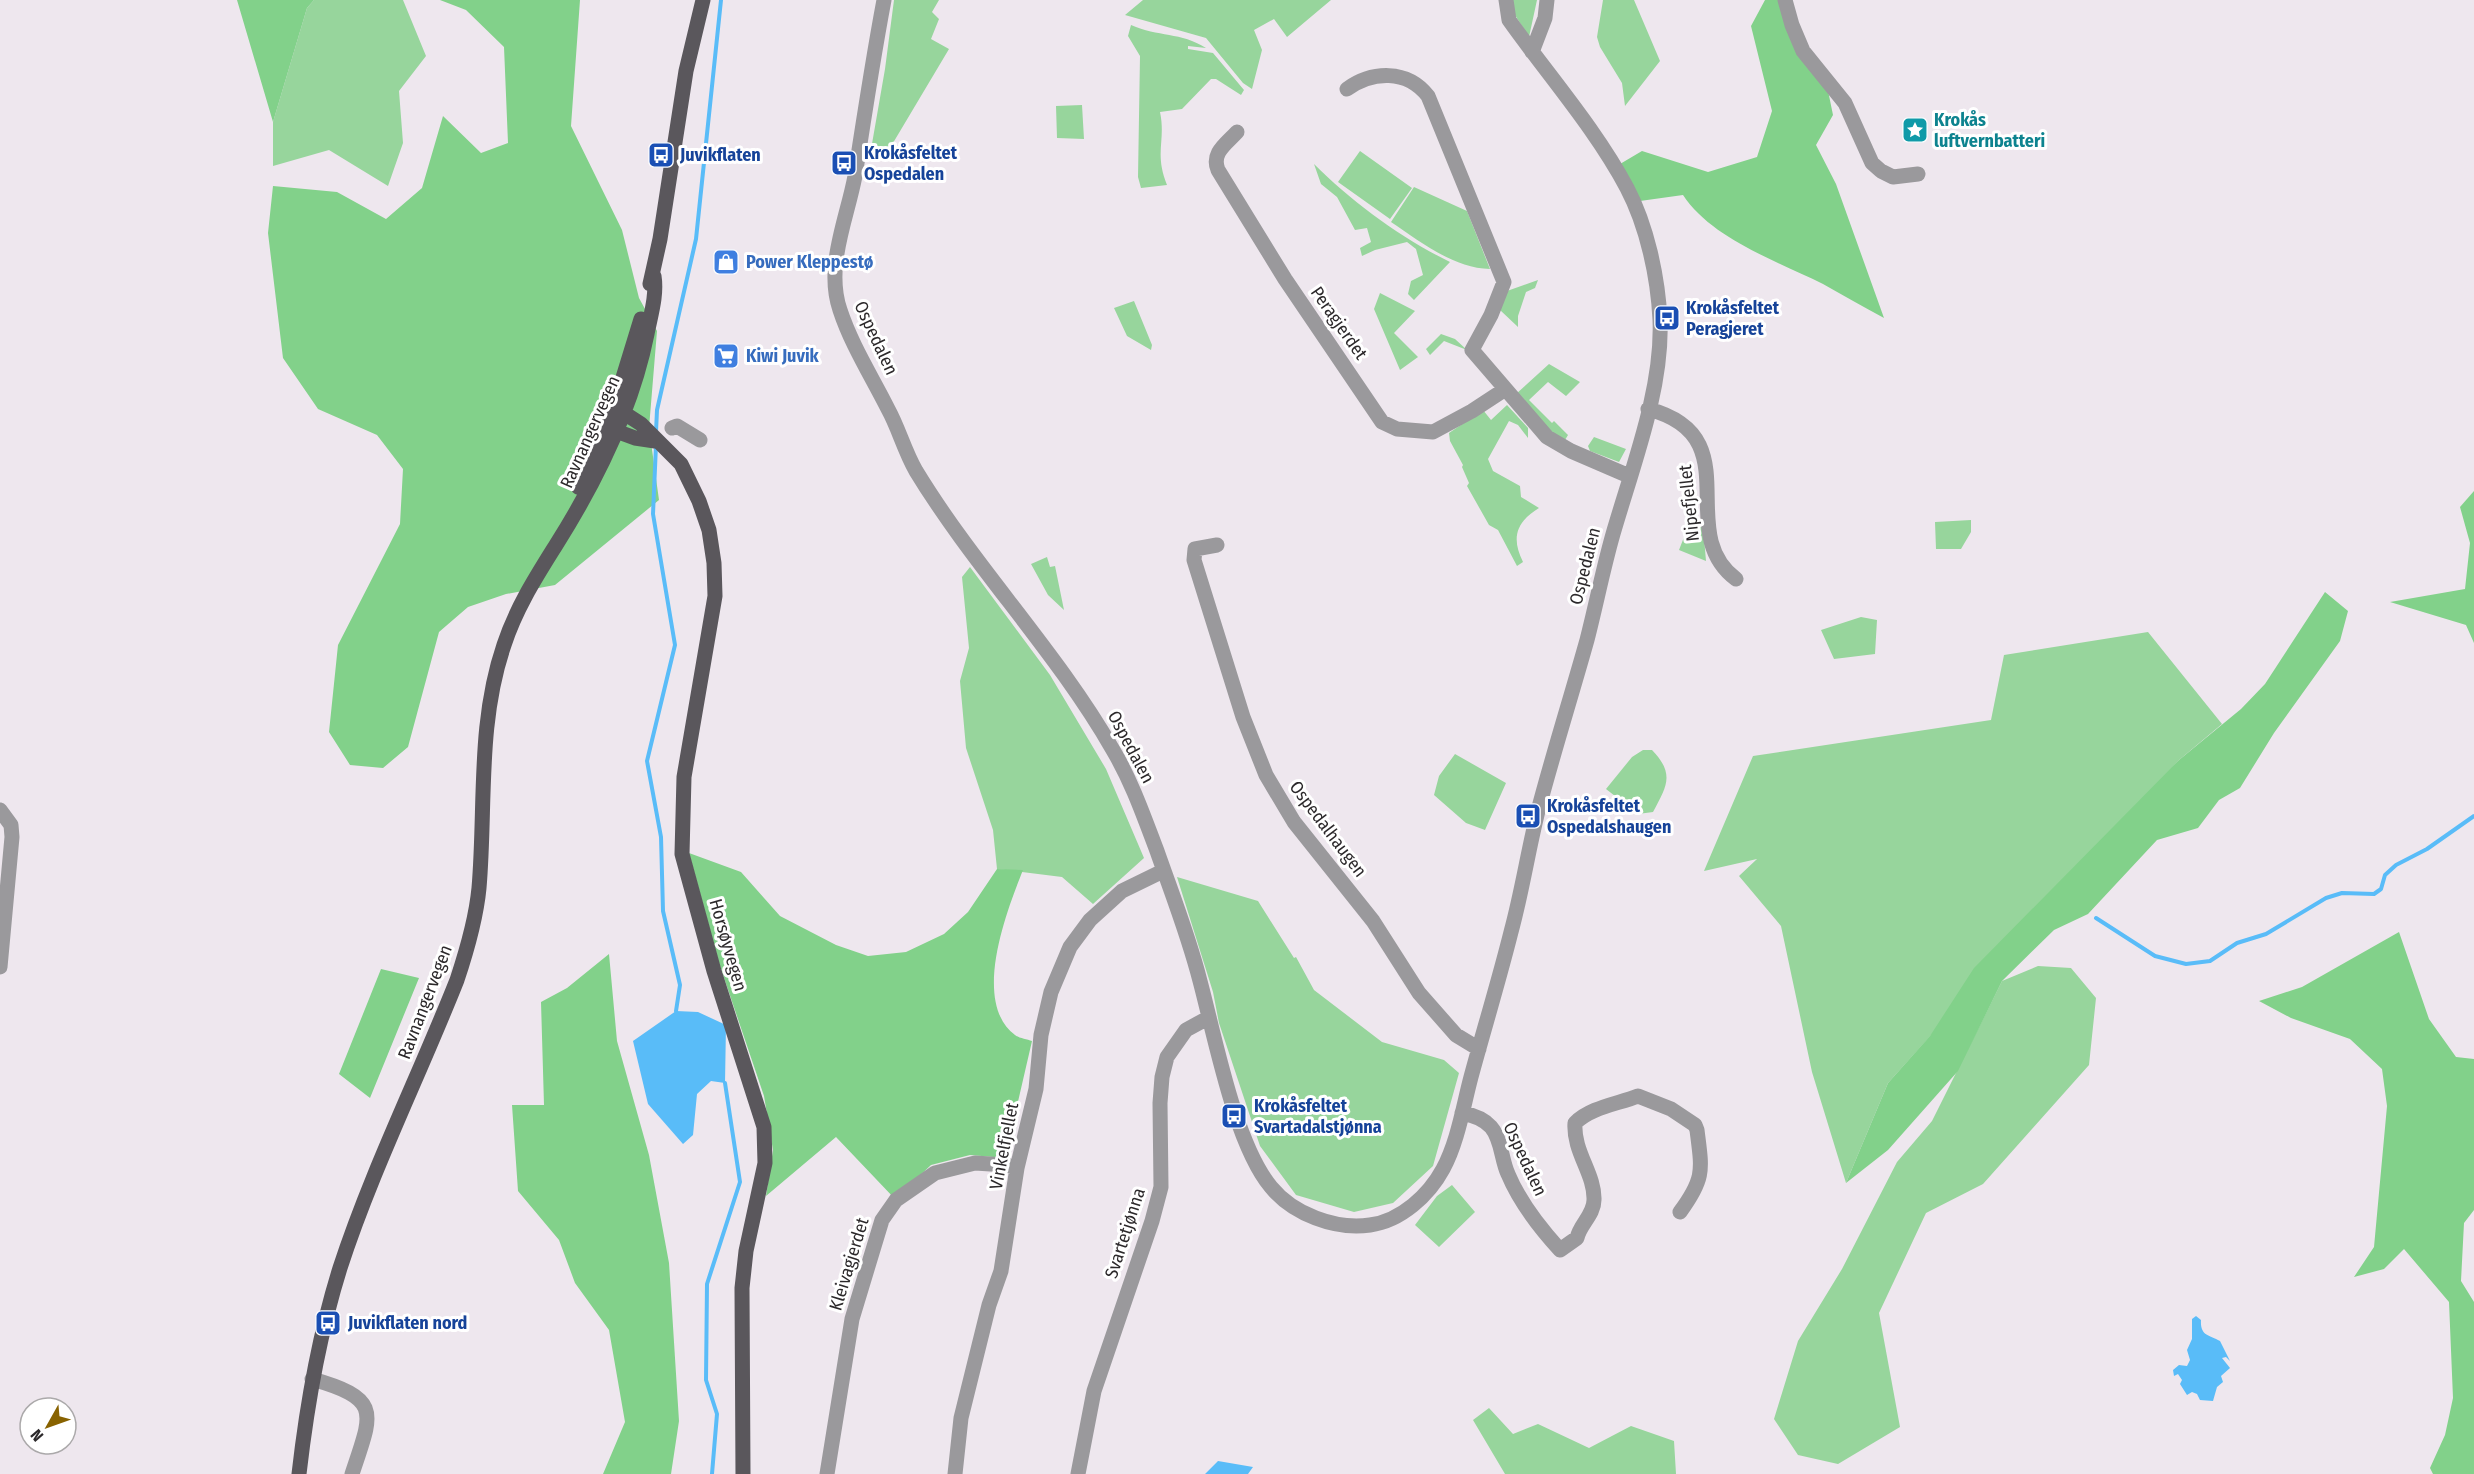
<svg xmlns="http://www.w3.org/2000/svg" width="2474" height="1474" font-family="'Fira Sans Condensed',sans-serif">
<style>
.green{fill:#97d59c}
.forest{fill:#82d18a}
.water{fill:#59bcf8}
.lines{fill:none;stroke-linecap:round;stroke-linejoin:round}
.stream{stroke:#59bcf8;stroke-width:4}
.minor{stroke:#9a999c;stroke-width:15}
.major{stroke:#5a575c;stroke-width:15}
.labels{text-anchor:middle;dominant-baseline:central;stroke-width:6;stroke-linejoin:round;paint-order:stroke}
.culture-label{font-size:18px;font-weight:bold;fill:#0d838f;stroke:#fff;text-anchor:start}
.transit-label{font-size:18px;font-weight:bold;fill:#164399;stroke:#fff;text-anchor:start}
.shop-label{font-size:18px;font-weight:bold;fill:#366cbe;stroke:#fff;text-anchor:start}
.street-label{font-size:18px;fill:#2c292b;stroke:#fff}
</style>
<rect width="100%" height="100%" fill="#eee7ee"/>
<path class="green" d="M 314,0 L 403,0 L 426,56 L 399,91 L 403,143 L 388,186 L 329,150 L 273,166 L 273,122 L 307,8 Z
M 894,0 L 939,0 L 932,12 L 939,19 L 931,39 L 949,49 L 890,148 L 869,161 L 885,69 Z
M 1143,0 L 1331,0 L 1287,37 L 1274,19 L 1254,30 L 1262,50 L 1252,89 L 1243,83 L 1206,38 L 1125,15 Z
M 1512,0 L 1537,0 L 1529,37 L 1513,12 Z
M 1603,0 L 1634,0 L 1660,61 L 1625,106 L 1622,83 L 1600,47 L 1597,37 Z
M 1131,25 C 1158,37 1181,32 1206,48 L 1188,46 L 1188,49 L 1213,53 L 1244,90 L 1241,95 L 1216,79 L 1211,79 L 1182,109 L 1160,112 C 1166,141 1154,153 1167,185 L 1141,188 L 1138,177 L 1140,56 L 1128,36 Z
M 1082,105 L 1084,139 L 1057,138 L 1056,106 Z
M 1360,151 L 1412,188 L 1390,219 L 1338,182 Z
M 1314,164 C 1352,202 1401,238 1450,262 L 1414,300 L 1408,294 L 1411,281 L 1423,275 L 1416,249 L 1407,242 L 1375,250 L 1362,256 L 1360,248 L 1371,242 L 1367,228 L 1355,230 L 1337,197 L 1321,184 Z
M 1414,187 L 1467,211 L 1490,269 C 1453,268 1421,242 1391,222 Z
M 1538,280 L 1535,288 L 1526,292 L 1518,316 L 1518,327 L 1500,310 L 1507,291 Z
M 1380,293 L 1415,311 L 1394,333 L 1418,357 L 1400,370 L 1374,309 Z
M 1134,301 L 1152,345 L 1151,350 L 1127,336 L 1114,308 Z
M 1441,334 L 1455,339 L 1467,350 L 1444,341 L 1430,355 L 1426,349 Z
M 1549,364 L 1580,382 L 1566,396 L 1548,382 L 1529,400 L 1552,423 L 1554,421 L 1568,435 L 1565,440 C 1543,431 1535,407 1516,394 Z
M 1507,405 L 1528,428 L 1528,438 L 1518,425 L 1509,421 L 1488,459 L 1493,471 L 1520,486 L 1521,497 L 1539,508 C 1516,522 1511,538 1523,562 L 1517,566 L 1498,530 L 1489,525 L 1467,486 L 1469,483 L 1462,467 L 1463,465 L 1450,441 L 1449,433 L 1483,410 L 1491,420 Z
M 1594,437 L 1626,449 L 1619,462 L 1590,451 L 1588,446 Z
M 1971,520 L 1971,532 L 1961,549 L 1936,549 L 1935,522 Z
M 1703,526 L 1706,561 L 1679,550 L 1686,532 Z
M 1047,557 L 1050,567 L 1055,566 L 1064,610 L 1048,595 L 1031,564 Z
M 970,567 L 1050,675 L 1106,769 L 1144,858 L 1093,904 L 1062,877 L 997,869 L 993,830 L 966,748 L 960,681 L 969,648 L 962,577 Z
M 1861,617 L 1877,620 L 1875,654 L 1834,659 L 1821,630 Z
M 2148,632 L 2222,724 L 2179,760 L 1888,1083 L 1846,1183 L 1812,1072 L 1781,926 L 1739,876 L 1757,859 L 1704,871 L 1753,756 L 1991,720 L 2004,655 Z
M 1643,750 L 1652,750 C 1675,774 1667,786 1653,812 L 1638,814 L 1606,789 L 1632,757 Z
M 1455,754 L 1506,783 L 1485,830 L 1466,823 L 1434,795 L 1439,776 Z
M 1177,877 L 1258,901 L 1294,958 L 1296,957 L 1314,990 L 1382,1042 L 1444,1060 L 1459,1073 L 1433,1166 L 1393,1203 L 1354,1212 L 1296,1195 L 1260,1146 L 1219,1023 L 1213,992 Z
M 2038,966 L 2071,968 L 2096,998 L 2089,1065 L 1983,1184 L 1926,1213 L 1879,1313 L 1900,1427 L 1838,1464 L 1798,1455 L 1774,1419 L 1798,1341 L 1842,1269 L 1897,1162 L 1932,1121 L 2002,981 Z
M 1452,1185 L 1475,1212 L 1439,1247 L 1415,1225 L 1437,1196 Z
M 1489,1408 L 1513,1434 L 1538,1424 L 1589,1448 L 1631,1426 L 1674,1441 L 1676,1474 L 1505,1474 L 1473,1420 Z"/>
<path class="forest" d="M 237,0 L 314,0 L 307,8 L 273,122 Z
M 440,0 L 580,0 L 571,126 L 622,230 L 639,298 L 657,331 L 649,428 L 659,500 L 555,585 L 506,594 L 468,607 L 439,632 L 408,747 L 383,768 L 350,765 L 329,732 L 338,645 L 400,524 L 403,469 L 377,435 L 318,409 L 283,358 L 268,233 L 273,186 L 337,192 L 386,219 L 422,188 L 443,116 L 481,153 L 508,143 L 504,47 L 466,10 Z
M 1765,0 L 1782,0 L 1826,81 L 1833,115 L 1816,145 L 1836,184 L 1884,318 C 1863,307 1843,295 1823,284 C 1777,261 1712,239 1683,195 L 1640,201 L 1620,164 L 1642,151 L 1708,172 L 1757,157 L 1772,111 L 1751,26 Z
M 2474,491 L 2474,643 L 2466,625 L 2390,602 L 2465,589 L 2470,543 L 2460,507 Z
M 2325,592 L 2348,611 L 2340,641 L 2274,733 L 2240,788 L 2219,800 L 2198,828 L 2157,840 L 2088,914 L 2054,930 L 2002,981 L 1958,1071 L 1888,1150 L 1846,1183 L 1888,1083 L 1930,1036 L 1974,968 L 2179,760 L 2241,709 L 2265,684 Z
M 689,853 L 741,872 L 780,916 L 836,945 L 868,956 L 906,952 L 944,934 L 968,912 L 997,869 L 1023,870 C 1007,910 971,1002 1015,1035 C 1019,1038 1027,1039 1032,1041 L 1005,1158 L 970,1155 L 931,1165 L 895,1199 L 836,1137 L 766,1196 L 773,1150 L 764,1096 L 719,963 Z
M 2399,932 L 2429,1019 L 2456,1057 L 2474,1059 L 2474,1210 L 2464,1223 L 2461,1281 L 2474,1302 L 2474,1474 L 2433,1474 L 2430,1468 L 2445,1435 L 2453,1398 L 2449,1302 L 2404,1249 L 2384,1269 L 2354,1277 L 2374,1247 L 2387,1106 L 2382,1069 L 2350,1039 L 2291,1018 L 2259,1001 L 2302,987 Z
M 609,954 L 617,1041 L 649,1155 L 669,1263 L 679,1421 L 671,1474 L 603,1474 L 625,1422 L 609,1330 L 575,1283 L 559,1240 L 518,1191 L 512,1105 L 544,1105 L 541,1002 L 567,988 Z
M 381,969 L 419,978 L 370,1098 L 339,1074 Z"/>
<path class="water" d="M 676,1011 L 698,1012 L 726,1025 L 725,1083 L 711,1081 L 697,1094 L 693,1135 L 683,1144 L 648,1104 L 633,1041 Z
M 2196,1316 L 2201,1320 C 2200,1336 2209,1335 2220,1341 L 2230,1361 L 2226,1357 L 2222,1358 L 2230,1368 L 2221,1376 L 2223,1382 L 2217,1387 L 2213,1401 L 2200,1400 L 2197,1394 L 2192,1392 L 2187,1395 L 2180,1384 L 2182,1380 L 2178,1374 L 2174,1376 L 2173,1370 L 2179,1365 L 2187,1366 L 2190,1360 L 2187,1350 L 2192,1339 L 2192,1319 Z
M 1218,1461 L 1253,1467 L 1248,1474 L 1205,1474 Z"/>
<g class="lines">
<path class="stream" d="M 656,432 L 657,410 L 696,239 L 721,0
M 656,445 L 653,514 L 675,645 L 647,761 L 661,837 L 663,911 L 680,985 L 676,1011
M 2096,918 L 2155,956 L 2186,964 L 2210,961 L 2237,943 L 2266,934 L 2326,898 L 2342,893 L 2374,894 L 2381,889 L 2385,875 L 2396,865 L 2427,849 L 2474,816
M 712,1474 L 717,1414 L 706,1380 L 707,1284 L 740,1182 L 725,1083"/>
<path class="minor" d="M 884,0 C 873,58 864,117 855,176 C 847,219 825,266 840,310 C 851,344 872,377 888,409 C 899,429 904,450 916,471 C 975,568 1057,652 1113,750 C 1132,782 1144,817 1157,851 C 1172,894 1189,937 1200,981 C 1215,1037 1235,1144 1271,1187 C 1293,1214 1335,1230 1370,1225 C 1401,1221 1429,1195 1443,1169 C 1458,1141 1463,1107 1471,1077 C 1484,1029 1499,980 1511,932 C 1522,892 1528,851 1538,811 C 1553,754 1571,697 1587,640 C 1596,605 1603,569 1613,534 C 1632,468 1663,389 1660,320 C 1658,277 1647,226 1627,188 C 1595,128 1548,75 1509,20 L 1506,0
M 1785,0 L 1792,25 L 1803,51 L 1845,103 L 1872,163 L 1881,171 L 1893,177 L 1918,174
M 1532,52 L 1545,18 L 1547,0
M 1347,89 C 1372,71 1407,69 1428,96 L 1504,282 L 1491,315 L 1472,350 L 1547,437 L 1571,451 L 1629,476
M 1237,132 C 1226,144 1211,153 1218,170 L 1285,279 L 1382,422 L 1397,429 L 1433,432 L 1472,411 L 1504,390
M 1648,409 C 1752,436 1672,531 1736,579
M 672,428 L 677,426 L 700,440
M 1217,545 L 1195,549 L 1194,560 L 1243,717 L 1266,775 L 1294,822 L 1373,921 L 1419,993 L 1456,1035 L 1479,1049
M 0,810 L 11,825 L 12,837 L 0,967
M 1462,1113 C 1473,1115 1483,1118 1491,1127 C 1502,1140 1501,1159 1508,1174 C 1520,1203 1539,1227 1560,1250 L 1577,1238 C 1580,1224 1594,1215 1594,1200 C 1595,1174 1573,1152 1575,1123 C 1591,1107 1618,1104 1638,1096 L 1671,1109 L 1695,1125 L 1697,1130 C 1702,1170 1705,1178 1680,1212
M 312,1379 C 383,1399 372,1413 352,1474
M 827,1474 L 852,1319 L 882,1220 L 896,1200 L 935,1173 L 975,1163 L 1006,1165 L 1017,1168
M 955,1474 L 961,1418 L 989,1305 L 1001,1271 L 1017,1168 L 1036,1089 L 1041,1035 L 1051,992 L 1070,947 L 1090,920 L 1122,891 L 1163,871
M 1078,1474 L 1094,1391 L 1152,1221 L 1161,1187 L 1160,1103 L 1162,1077 L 1167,1057 L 1186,1030 L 1208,1018"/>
<path class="major" d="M 650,284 L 660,239 L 686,71 L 703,0
M 609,417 L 624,413 L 641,424 L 681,464 L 699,501 L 709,530 L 714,563 L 715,596 L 684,777 L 682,854 L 714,971 L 764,1127 L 765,1163 L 746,1251 L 742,1288 L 743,1474
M 612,422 L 616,431 L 635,438 L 655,441
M 578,487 L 618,394 L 641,319
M 299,1474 C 307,1404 319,1335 340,1268 C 372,1170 419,1076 457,980 C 467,950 476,920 479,888 C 486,806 477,724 504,645 C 516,608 536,577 556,545 C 597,480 632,409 647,334 C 651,314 657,295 654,276"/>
</g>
<defs>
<g id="sight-square" transform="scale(1.35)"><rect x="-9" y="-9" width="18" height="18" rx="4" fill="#0f9aa8" stroke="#fff"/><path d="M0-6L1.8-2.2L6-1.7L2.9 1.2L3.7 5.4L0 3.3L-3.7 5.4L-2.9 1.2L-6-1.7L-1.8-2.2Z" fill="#fff"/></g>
<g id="bus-square" transform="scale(1.35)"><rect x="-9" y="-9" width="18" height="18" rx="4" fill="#1a4fb4" stroke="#fff"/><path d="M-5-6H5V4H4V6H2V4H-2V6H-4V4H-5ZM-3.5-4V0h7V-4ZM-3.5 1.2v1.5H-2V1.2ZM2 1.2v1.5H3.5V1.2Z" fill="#fff"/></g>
<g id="shop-square" transform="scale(1.35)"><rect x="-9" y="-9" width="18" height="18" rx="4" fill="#3f7fe0" stroke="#fff"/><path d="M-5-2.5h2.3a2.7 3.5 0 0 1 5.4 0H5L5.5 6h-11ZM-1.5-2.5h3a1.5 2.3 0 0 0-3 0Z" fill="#fff"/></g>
<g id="supermarket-square" transform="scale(1.35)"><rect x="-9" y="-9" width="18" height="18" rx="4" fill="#3f7fe0" stroke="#fff"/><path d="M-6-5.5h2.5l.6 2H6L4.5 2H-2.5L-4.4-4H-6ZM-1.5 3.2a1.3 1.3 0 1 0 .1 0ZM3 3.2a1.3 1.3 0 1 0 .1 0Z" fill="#fff"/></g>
</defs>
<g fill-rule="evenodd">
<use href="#sight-square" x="1915" y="130"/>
<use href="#bus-square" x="661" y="155"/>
<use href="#bus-square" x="844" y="163"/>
<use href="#shop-square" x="726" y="262"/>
<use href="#bus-square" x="1667" y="318"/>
<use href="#supermarket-square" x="726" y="356"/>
<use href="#bus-square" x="1528" y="816"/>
<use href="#bus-square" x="1234" y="1116"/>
<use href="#bus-square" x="328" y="1323"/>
</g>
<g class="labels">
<g class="culture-label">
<text x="1934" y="120">Krokås<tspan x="1934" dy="21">luftvernbatteri</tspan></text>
</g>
<g class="transit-label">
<text x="864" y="153">Krokåsfeltet<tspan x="864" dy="21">Ospedalen</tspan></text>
<text x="680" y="155">Juvikflaten</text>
<text x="1686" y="308">Krokåsfeltet<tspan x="1686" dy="21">Peragjeret</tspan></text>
<text x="1547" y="806">Krokåsfeltet<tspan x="1547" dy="21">Ospedalshaugen</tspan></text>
<text x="1254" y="1106">Krokåsfeltet<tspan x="1254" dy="21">Svartadalstjønna</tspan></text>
<text x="348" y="1323">Juvikflaten nord</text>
</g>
<g class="shop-label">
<text x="746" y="262">Power Kleppestø</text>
<text x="746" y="356">Kiwi Juvik</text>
</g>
<g class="street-label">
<text transform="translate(1339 323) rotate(55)">Peragjerdet</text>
<text transform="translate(876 338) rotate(65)">Ospedalen</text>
<text transform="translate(590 432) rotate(-66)">Ravnangervegen</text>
<text transform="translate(1689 503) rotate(-96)">Nipefjellet</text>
<text transform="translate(1585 566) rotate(-76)">Ospedalen</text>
<text transform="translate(1131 747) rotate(62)">Ospedalen</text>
<text transform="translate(1328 829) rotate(53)">Ospedalhaugen</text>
<text transform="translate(728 945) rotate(74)">Horsøyvegen</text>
<text transform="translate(425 1002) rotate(-69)">Ravnangervegen</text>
<text transform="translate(1004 1146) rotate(-79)">Vinkelfjellet</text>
<text transform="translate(1525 1159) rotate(65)">Ospedalen</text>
<text transform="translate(1125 1233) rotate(-72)">Svartetjønna</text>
<text transform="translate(849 1264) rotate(-73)">Kleivagjerdet</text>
</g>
</g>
<g transform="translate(48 1426) rotate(230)"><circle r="28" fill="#ffffff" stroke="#aba9aa" stroke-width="1.5"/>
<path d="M0-4.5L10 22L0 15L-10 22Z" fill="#886200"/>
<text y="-9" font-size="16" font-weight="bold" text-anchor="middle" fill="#2c292b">N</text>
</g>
</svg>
